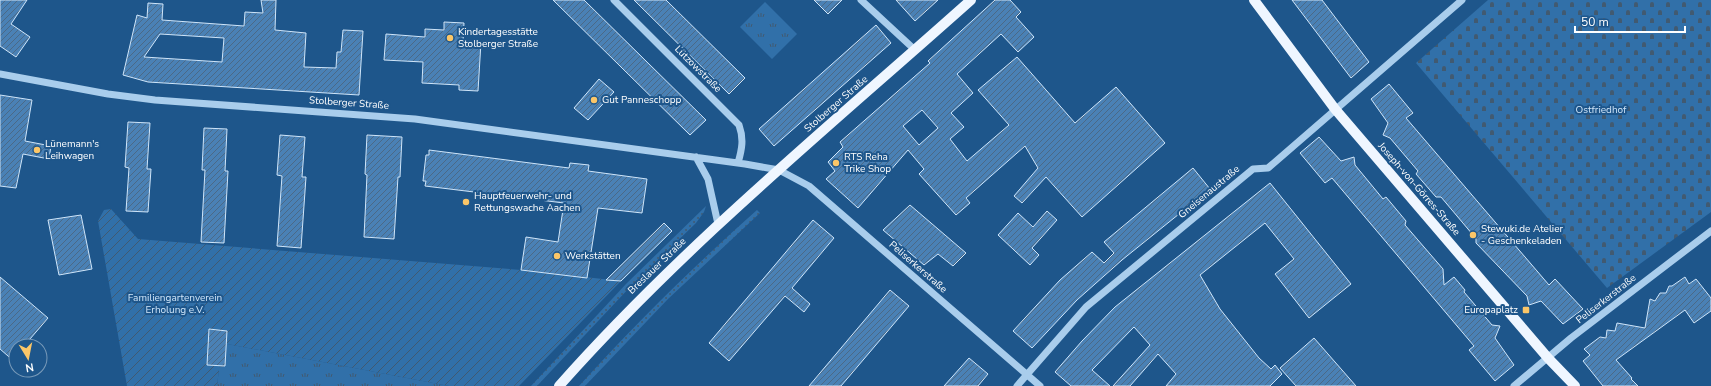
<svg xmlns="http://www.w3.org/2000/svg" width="1711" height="386" font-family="'Nunito Sans',sans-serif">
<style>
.grass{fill:url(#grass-dots)}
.cemetery{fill:url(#cemetery-stones)}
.park{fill:url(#park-tufts)}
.garden{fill:url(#garden-furrows)}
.building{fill:url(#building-hatch);stroke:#cfe5f9;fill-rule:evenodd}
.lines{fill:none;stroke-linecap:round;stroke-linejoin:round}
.minor{stroke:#a9cdec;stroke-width:7}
.major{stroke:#eff6ff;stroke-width:10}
.poi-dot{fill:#fbc668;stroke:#1e568b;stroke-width:1.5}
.labels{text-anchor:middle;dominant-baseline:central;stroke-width:4;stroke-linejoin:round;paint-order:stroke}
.poi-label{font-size:10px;fill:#fff;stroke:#1e568b;text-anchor:start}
.street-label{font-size:10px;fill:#fff;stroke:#1e568b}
.park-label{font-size:10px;fill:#cfe5f9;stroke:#1e568b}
</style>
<defs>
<pattern id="grass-dots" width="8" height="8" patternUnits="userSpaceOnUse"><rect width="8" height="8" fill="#3170a9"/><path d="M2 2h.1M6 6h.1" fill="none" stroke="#415a71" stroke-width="1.8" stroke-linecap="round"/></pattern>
<pattern id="cemetery-stones" width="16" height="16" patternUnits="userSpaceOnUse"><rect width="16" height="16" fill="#3170a9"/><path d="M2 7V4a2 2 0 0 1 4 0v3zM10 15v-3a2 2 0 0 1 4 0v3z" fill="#415a71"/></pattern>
<pattern id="park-tufts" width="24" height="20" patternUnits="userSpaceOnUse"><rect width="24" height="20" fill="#3170a9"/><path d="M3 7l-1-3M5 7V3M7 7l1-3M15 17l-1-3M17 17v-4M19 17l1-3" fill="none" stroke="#415a71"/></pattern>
<pattern id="garden-furrows" width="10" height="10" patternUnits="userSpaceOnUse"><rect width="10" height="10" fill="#3170a9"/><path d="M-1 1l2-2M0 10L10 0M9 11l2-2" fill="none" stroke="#415a71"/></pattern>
<pattern id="building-hatch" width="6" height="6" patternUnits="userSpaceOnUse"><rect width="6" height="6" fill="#4a81b5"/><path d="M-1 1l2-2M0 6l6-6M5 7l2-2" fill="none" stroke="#4b6986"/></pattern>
</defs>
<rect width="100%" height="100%" fill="#1e568b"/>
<path class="grass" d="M 706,206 L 704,212 L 696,223 L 631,286 L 537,386 L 531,386 L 626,284 Z
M 757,210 L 760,213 L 668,299 L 585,386 L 579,386 C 635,324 694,266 757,210 Z"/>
<path class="cemetery" d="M 1488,0 L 1711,0 L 1711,212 L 1607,288 L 1416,63 Z"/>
<path class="park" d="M 765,2 L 797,34 L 772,59 L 740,27 Z
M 222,343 L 449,386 L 217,386 Z"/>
<path class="garden" d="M 111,209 L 138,239 L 521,270 L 621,281 L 519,386 L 449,386 L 222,343 L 217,386 L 127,386 L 98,221 L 104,210 Z"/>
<path class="building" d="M 0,0 L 27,0 L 11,24 L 30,37 L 16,57 L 0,46 Z
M 261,0 L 276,0 L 275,30 L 306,33 L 304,67 L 336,68 L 337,52 L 341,52 L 343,30 L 363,31 L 359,95 L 148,82 L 123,75 L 137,15 L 147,18 L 148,3 L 163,4 L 162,20 L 244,26 L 245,12 L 263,13 ZM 160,34 L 224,38 L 222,62 L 144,57 Z
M 553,0 L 584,0 L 706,120 L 690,135 Z
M 634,0 L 666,0 L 745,78 L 729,94 Z
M 814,0 L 842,0 L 828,14 Z
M 896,0 L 938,0 L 915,21 Z
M 995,0 L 1010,0 L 1021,12 L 1016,17 L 1034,37 L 1018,52 L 1001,34 L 957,74 L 973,93 L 951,113 L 964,127 L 950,139 L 967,161 L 1009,125 L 978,90 L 1017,57 L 1075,123 L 1116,87 L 1165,143 L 1082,217 L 1046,177 L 1022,203 L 1014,196 L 1038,168 L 1025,146 L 966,198 L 970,203 L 956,215 L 919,174 L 924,169 L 908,150 L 858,208 L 826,179 L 835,171 L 828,162 L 843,147 L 840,142 L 930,63 L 928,61 ZM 922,110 L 938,128 L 919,145 L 903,126 Z
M 1292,0 L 1322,0 L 1369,62 L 1351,78 Z
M 444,22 L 464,23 L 463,41 L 481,42 L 478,91 L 459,90 L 459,85 L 422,83 L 423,62 L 384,60 L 386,34 L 425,37 L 425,29 L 444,30 Z
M 876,25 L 891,43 L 774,146 L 759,129 Z
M 599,79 L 614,92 L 588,120 L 574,108 Z
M 1389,84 L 1413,113 L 1406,118 L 1549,285 L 1555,279 L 1583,309 L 1563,324 L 1541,301 L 1529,305 L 1527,296 L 1476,243 L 1476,239 L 1473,235 L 1441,197 L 1436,197 L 1416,174 L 1418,171 L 1390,138 L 1383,135 L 1388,123 L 1371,99 Z
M 0,95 L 32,100 L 25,141 L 51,146 L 49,159 L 23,154 L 16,188 L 0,186 Z
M 128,122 L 150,123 L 147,169 L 151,169 L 148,212 L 126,211 L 129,168 L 125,167 Z
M 204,128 L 227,129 L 225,171 L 228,171 L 224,243 L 201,242 L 205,170 L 202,170 Z
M 280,135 L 305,137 L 302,177 L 306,177 L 301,248 L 277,246 L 282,176 L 277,175 Z
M 367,135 L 402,137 L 400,177 L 398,177 L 394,239 L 364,237 L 367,175 L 365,174 Z
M 1319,137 L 1341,161 L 1354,157 L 1355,165 L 1383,199 L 1386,197 L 1406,221 L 1405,225 L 1443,269 L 1444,285 L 1454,277 L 1465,290 L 1464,292 L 1492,325 L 1500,326 L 1495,338 L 1514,365 L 1495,381 L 1469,350 L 1474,346 L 1332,178 L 1325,183 L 1300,153 Z
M 429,150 L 569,168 L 570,163 L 589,165 L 588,171 L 647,179 L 642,213 L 598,208 L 587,278 L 521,270 L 526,237 L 558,242 L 564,203 L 425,186 L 426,181 L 423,181 L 426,155 L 429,155 Z
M 1193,168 L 1210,189 L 1122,260 L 1077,300 L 1032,348 L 1013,331 L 1060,280 L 1092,252 L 1104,263 L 1114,253 L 1104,242 Z
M 1270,183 L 1351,284 L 1309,318 L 1275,274 L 1294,259 L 1265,223 L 1200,275 L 1220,309 L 1259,358 L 1271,369 L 1275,365 L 1282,374 L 1270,386 L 1166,386 L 1176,374 L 1158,354 L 1130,386 L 1113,386 L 1150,345 L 1134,327 L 1092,370 L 1110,386 L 1071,386 L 1055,372 L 1082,341 L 1115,307 Z
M 910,205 L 966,253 L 953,266 L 938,254 L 924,265 L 883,230 Z
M 1047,211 L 1057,220 L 1032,248 L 1039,255 L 1030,265 L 998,235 L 1018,213 L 1033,227 Z
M 81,215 L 92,269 L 59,275 L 48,220 Z
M 813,220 L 834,238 L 792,288 L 810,304 L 804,312 L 785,296 L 729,361 L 709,343 Z
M 664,223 L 672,231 L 621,281 L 606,280 Z
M 0,277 L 48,318 L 24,346 L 16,346 L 16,363 L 0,349 Z
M 1685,277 L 1689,284 L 1696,279 L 1711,298 L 1711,311 L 1694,323 L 1685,310 L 1616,360 L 1632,378 L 1631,379 L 1638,386 L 1603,386 L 1583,361 L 1590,355 L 1584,349 L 1600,337 L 1606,338 L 1607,330 L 1615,331 L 1617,323 L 1645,328 L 1650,299 L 1655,301 L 1660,293 L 1666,293 L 1669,286 L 1672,286 Z
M 890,290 L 909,306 L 841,386 L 809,386 Z
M 209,329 L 227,331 L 225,366 L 207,365 Z
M 1314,338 L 1356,386 L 1296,386 L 1280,368 Z
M 969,358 L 988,374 L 978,386 L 944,386 Z"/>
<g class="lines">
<path class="minor" d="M 614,0 L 739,125 C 744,139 742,149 738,163
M 861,0 L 915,50
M 0,74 L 108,94 L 155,100 L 415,119 L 745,164 L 779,170 L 809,186 L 1040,386
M 696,157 L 708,179 L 718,224
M 1017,386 L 1086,307 L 1253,169 L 1268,168 L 1462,0
M 1514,386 L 1571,338 L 1711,231"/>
<path class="major" d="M 1254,0 L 1335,109 L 1548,358 L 1575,386
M 559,386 C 684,245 831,125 971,0"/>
</g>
<g class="poi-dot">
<circle cx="450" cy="38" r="4"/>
<circle cx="594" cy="100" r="4"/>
<circle cx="37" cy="150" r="4"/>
<circle cx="836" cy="163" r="4"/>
<circle cx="466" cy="202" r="4"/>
<circle cx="1473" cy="235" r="4"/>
<circle cx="557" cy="256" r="4"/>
<rect x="1522" y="306" width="8" height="8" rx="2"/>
</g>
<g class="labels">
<g class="poi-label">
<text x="458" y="32">Kindertagesstätte<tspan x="458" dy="12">Stolberger Straße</tspan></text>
<text x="602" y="100">Gut Panneschopp</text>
<text x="45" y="144">Lünemann's<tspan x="45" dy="12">Leihwagen</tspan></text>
<text x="844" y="157">RTS Reha<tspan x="844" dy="12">Trike Shop</tspan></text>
<text x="474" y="196">Hauptfeuerwehr- und<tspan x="474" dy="12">Rettungswache Aachen</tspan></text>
<text x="1481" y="229">Stewuki.de Atelier<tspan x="1481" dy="12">- Geschenkeladen</tspan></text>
<text x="565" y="256">Werkstätten</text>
<text x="1518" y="310" text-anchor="end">Europaplatz</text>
</g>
<g class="street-label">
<text transform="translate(698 69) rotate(45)">Lützowstraße</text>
<text transform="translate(349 103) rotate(4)">Stolberger Straße</text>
<text transform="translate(836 104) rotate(-41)">Stolberger Straße</text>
<text transform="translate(1419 189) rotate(49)">Joseph-von-Görres-Straße</text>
<text transform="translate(1209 192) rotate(-40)">Gneisenaustraße</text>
<text transform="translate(657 266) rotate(-44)">Breslauer Straße</text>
<text transform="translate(918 267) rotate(41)">Peliserkerstraße</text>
<text transform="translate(1606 299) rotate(-38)">Peliserkerstraße</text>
</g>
<g class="park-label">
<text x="1601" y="110">Ostfriedhof</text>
<text x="175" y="298">Familiengartenverein<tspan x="175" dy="12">Erholung e.V.</tspan></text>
</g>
</g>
<g transform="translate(28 358) rotate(170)"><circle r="19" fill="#1e568b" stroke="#789ab9"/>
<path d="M0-3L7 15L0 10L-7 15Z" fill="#fbc668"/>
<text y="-6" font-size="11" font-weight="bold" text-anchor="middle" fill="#ffffff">N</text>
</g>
<path d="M1575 26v6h110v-6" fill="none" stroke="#ffffff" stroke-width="2"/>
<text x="1581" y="26" font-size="12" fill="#ffffff" stroke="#1e568b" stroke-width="3" paint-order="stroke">50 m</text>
</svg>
